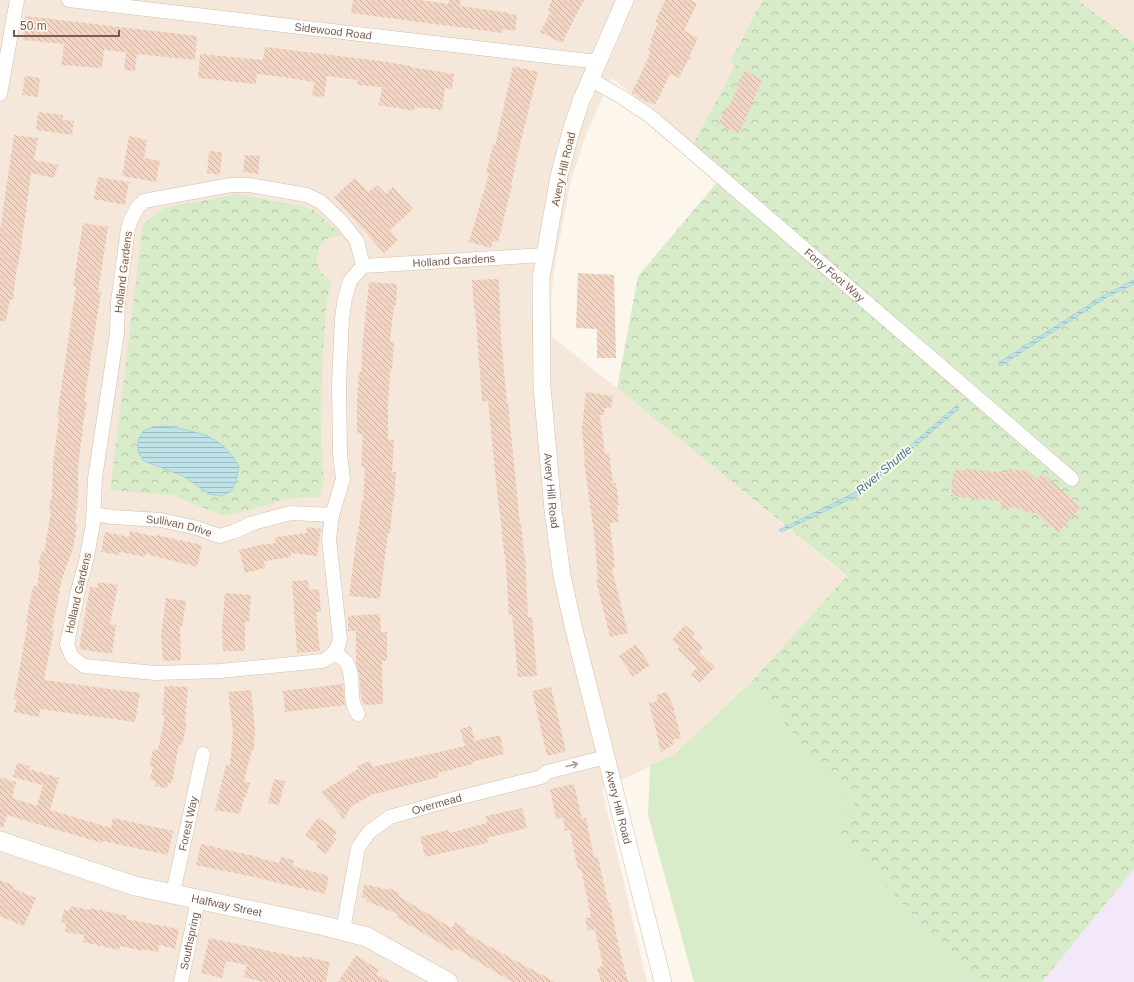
<svg xmlns="http://www.w3.org/2000/svg" width="1134" height="982" font-family="Helvetica,sans-serif">
<style>
.residential{fill:#f5e8da}
.education{fill:#f3e8fa}
.grass{fill:#d8ecc9}
.park{fill:url(#park-crowns)}
.water{fill:url(#water-rules);stroke:#a5d3da}
.building{fill:url(#building-back-hatch)}
.lines{fill:none;stroke-linecap:round;stroke-linejoin:round}
.minor-casing{stroke:#d1beb0;stroke-width:15}
.tertiary-casing{stroke:#d1beb0;stroke-width:18}
.secondary-casing{stroke:#d6c0b0;stroke-width:20}
.minor{stroke:#fff;stroke-width:14}
.tertiary{stroke:#fff;stroke-width:17}
.secondary{stroke:#fff;stroke-width:19}
.oneway{stroke:#af9d94}
.labels{text-anchor:middle;dominant-baseline:central;stroke-width:3.5;stroke-linejoin:round;paint-order:stroke}
.street-label{font-size:11px;fill:#7a5c4d;stroke:#fffaf3}
.water-label{font-size:12px;font-style:italic;fill:#437c86;stroke:#fffaf3}
</style>
<defs>
<pattern id="park-crowns" width="20" height="18" patternUnits="userSpaceOnUse"><rect width="20" height="18" fill="#d8ecc9"/><path d="M2 6a3 3 0 1 1 6 0M12 15a3 3 0 1 1 6 0" fill="none" stroke="#b4c2a5"/></pattern>
<pattern id="water-rules" width="6" height="5" patternUnits="userSpaceOnUse"><rect width="6" height="5" fill="#bfe3e8"/><path d="M0 2.5h6" fill="none" stroke="#a0bbbe"/></pattern>
<pattern id="building-back-hatch" width="6" height="6" patternUnits="userSpaceOnUse"><rect width="6" height="6" fill="#f3d5c3"/><path d="M-1 5l2 2M0 0l6 6M5-1l2 2" fill="none" stroke="#cab0a1"/></pattern>
</defs>
<rect width="100%" height="100%" fill="#fdf6ec"/>
<path class="residential" d="M 0,0 L 762,0 L 730,62 L 736,65 L 693,144 L 612,78 L 588,129 L 571,180 L 555,264 L 551,297 L 552,337 L 617,388 L 847,577 L 750,683 L 674,755 L 602,789 L 647,982 L 0,982 Z
M 1078,0 L 1134,0 L 1134,43 Z"/>
<path class="education" d="M 1134,869 L 1134,982 L 1042,982 Z"/>
<path class="grass" d="M 750,683 L 856,805 L 838,830 L 973,982 L 694,982 L 648,815 L 650,765 L 674,755 Z"/>
<path class="park" d="M 762,0 L 1078,0 L 1134,43 L 1134,869 L 1042,982 L 973,982 L 837,830 L 855,805 L 750,683 L 847,576 L 617,388 L 638,276 L 726,172 L 693,144 L 735,66 L 730,62 Z
M 236,194 L 295,205 L 314,210 L 341,234 L 327,239 L 320,246 L 316,260 L 320,272 L 332,282 L 327,299 L 322,365 L 321,443 L 324,479 L 320,497 L 289,498 L 264,506 L 224,516 L 172,495 L 110,490 L 143,224 L 164,208 Z"/>
<path class="water" d="M 1134,280 L 1134,284 L 1107,297 L 1000,366 L 998,363 L 1103,296 Z
M 957,405 L 959,408 L 859,495 L 781,532 L 779,530 L 858,491 Z
M 168,426 C 201,433 221,435 239,466 L 236,482 L 231,491 L 222,496 L 209,494 L 183,476 L 144,461 L 138,452 L 138,440 L 143,431 L 153,427 Z"/>
<path class="building" d="M 353,0 L 419,0 L 448,4 L 449,0 L 461,0 L 460,6 L 509,13 L 509,14 L 517,15 L 515,31 L 503,29 L 503,33 L 351,13 Z
M 552,0 L 584,0 L 562,43 L 540,32 L 551,11 L 548,10 Z
M 665,0 L 690,0 L 697,3 L 684,31 L 698,38 L 690,55 L 691,58 L 688,60 L 679,78 L 670,74 L 655,105 L 638,98 L 639,96 L 632,93 L 651,51 L 648,50 L 652,41 L 651,39 L 658,23 L 655,22 Z
M 25,16 L 197,36 L 195,60 L 137,54 L 135,71 L 124,70 L 126,52 L 104,50 L 102,68 L 61,65 L 64,44 L 23,40 Z
M 265,47 L 380,61 L 410,66 L 410,67 L 454,74 L 452,89 L 445,88 L 442,110 L 415,107 L 414,111 L 379,105 L 382,87 L 357,85 L 358,80 L 327,76 L 324,97 L 312,96 L 314,82 L 283,77 L 257,74 L 256,84 L 198,78 L 200,54 L 263,60 Z
M 513,66 L 538,72 L 518,153 L 511,185 L 512,186 L 498,242 L 493,241 L 491,248 L 469,242 L 489,174 L 486,173 L 493,145 L 495,145 Z
M 745,70 L 762,80 L 739,134 L 718,124 L 726,107 L 728,108 L 738,88 L 736,86 Z
M 25,76 L 40,78 L 38,97 L 22,95 Z
M 38,112 L 63,115 L 63,120 L 74,121 L 72,135 L 36,130 Z
M 14,135 L 38,138 L 34,160 L 58,165 L 54,178 L 31,173 L 21,248 L 18,266 L 17,265 L 13,300 L 10,299 L 6,321 L 0,321 L 0,230 Z
M 129,136 L 147,140 L 144,158 L 160,161 L 156,182 L 122,176 Z
M 209,151 L 222,152 L 220,175 L 207,173 Z
M 245,155 L 260,156 L 258,174 L 243,172 Z
M 98,177 L 129,182 L 125,205 L 94,199 Z
M 355,178 L 368,192 L 377,185 L 386,194 L 393,187 L 413,209 L 390,230 L 398,240 L 384,253 L 334,197 Z
M 83,223 L 108,227 L 98,292 L 101,292 L 84,402 L 87,403 L 82,429 L 83,429 L 78,465 L 78,496 L 75,525 L 77,525 L 73,548 L 61,582 L 52,629 L 54,630 L 44,680 L 140,693 L 135,722 L 40,709 L 39,717 L 14,712 L 17,699 L 14,699 L 28,622 L 26,622 L 33,586 L 37,586 L 40,566 L 38,565 L 42,552 L 44,553 L 51,511 L 49,511 L 51,498 L 52,498 L 53,463 L 59,418 L 57,417 L 76,287 L 73,286 Z
M 578,273 L 614,275 L 616,358 L 597,358 L 597,329 L 576,328 Z
M 499,279 L 501,337 L 507,403 L 508,403 L 520,524 L 521,524 L 524,555 L 525,555 L 528,617 L 532,617 L 537,676 L 518,677 L 512,615 L 509,615 L 505,553 L 504,553 L 501,523 L 497,492 L 488,401 L 482,401 L 475,309 L 474,309 L 473,295 L 472,280 Z
M 369,282 L 397,284 L 396,305 L 394,305 L 390,342 L 394,342 L 392,370 L 390,370 L 388,407 L 388,440 L 394,440 L 392,472 L 396,472 L 394,501 L 393,501 L 390,533 L 388,533 L 380,599 L 349,596 L 357,534 L 358,534 L 362,501 L 363,501 L 365,467 L 361,467 L 363,434 L 357,434 L 357,401 L 359,372 L 361,372 L 363,340 Z
M 586,392 L 613,396 L 611,408 L 605,408 L 604,415 L 600,415 L 605,454 L 609,453 L 613,483 L 616,483 L 619,505 L 617,506 L 619,522 L 610,523 L 615,568 L 612,569 L 628,633 L 610,637 L 596,580 L 598,579 L 594,533 L 584,462 L 585,462 L 582,429 Z
M 965,469 L 1007,473 L 1008,469 L 1028,471 L 1037,479 L 1042,473 L 1081,507 L 1058,533 L 1036,513 L 1023,512 L 1023,509 L 1000,507 L 1001,501 L 951,496 L 954,470 L 965,471 Z
M 307,527 L 321,529 L 317,556 L 291,553 L 291,557 L 264,561 L 265,568 L 245,573 L 239,550 L 259,545 L 276,543 L 275,537 L 306,533 Z
M 130,531 L 157,537 L 157,535 L 202,545 L 197,567 L 146,554 L 145,557 L 120,552 L 119,555 L 101,552 L 105,532 L 129,537 Z
M 308,580 L 309,590 L 319,589 L 321,612 L 316,612 L 320,651 L 297,653 L 292,581 Z
M 98,582 L 118,585 L 110,624 L 116,625 L 112,654 L 79,649 L 90,586 L 97,588 Z
M 225,593 L 251,595 L 249,622 L 245,621 L 245,651 L 223,651 L 222,629 Z
M 166,598 L 186,601 L 182,627 L 180,626 L 181,660 L 163,661 L 161,636 Z
M 380,614 L 381,632 L 387,632 L 387,661 L 382,661 L 383,704 L 363,705 L 361,695 L 359,674 L 356,663 L 356,631 L 348,631 L 348,616 Z
M 685,625 L 695,634 L 692,637 L 703,648 L 699,652 L 715,667 L 700,683 L 691,674 L 697,668 L 678,650 L 679,647 L 672,640 Z
M 636,644 L 650,665 L 633,677 L 619,656 Z
M 343,684 L 345,705 L 285,712 L 283,691 Z
M 165,686 L 188,687 L 185,722 L 187,722 L 182,745 L 179,744 L 172,783 L 168,783 L 167,788 L 155,786 L 156,781 L 150,780 L 153,767 L 150,766 L 153,749 L 158,750 L 165,716 L 162,715 Z
M 551,687 L 566,751 L 547,756 L 532,691 Z
M 251,690 L 255,728 L 254,750 L 252,750 L 244,781 L 250,783 L 246,797 L 244,797 L 240,814 L 215,810 L 226,765 L 230,765 L 233,731 L 228,692 Z
M 667,692 L 673,706 L 681,738 L 673,740 L 674,744 L 661,752 L 649,703 L 658,701 L 656,695 Z
M 471,726 L 475,741 L 500,735 L 504,754 L 472,762 L 473,764 L 438,773 L 439,777 L 371,795 L 351,807 L 344,819 L 321,792 L 358,769 L 357,766 L 370,761 L 372,767 L 465,746 L 460,729 Z
M 17,763 L 30,766 L 29,769 L 59,778 L 50,810 L 111,828 L 113,818 L 173,831 L 168,855 L 103,841 L 102,843 L 7,815 L 3,828 L 0,827 L 0,777 L 16,782 L 12,798 L 37,806 L 43,785 L 13,777 Z
M 274,779 L 285,781 L 279,805 L 268,803 Z
M 574,784 L 582,819 L 586,818 L 594,858 L 598,857 L 608,903 L 610,903 L 618,943 L 628,982 L 601,982 L 597,968 L 603,966 L 595,929 L 588,931 L 585,918 L 591,917 L 581,869 L 578,870 L 570,830 L 565,831 L 563,817 L 556,819 L 550,789 Z
M 522,808 L 527,828 L 487,838 L 488,843 L 425,857 L 420,837 L 448,830 L 449,833 L 487,823 L 486,816 Z
M 318,817 L 337,832 L 333,837 L 336,839 L 326,854 L 316,847 L 318,844 L 305,835 Z
M 201,844 L 258,857 L 258,858 L 279,863 L 281,857 L 294,860 L 292,866 L 329,876 L 325,894 L 254,877 L 196,865 Z
M 0,880 L 14,886 L 13,889 L 36,898 L 24,926 L 0,916 Z
M 364,884 L 388,890 L 389,888 L 399,893 L 398,896 L 440,921 L 452,928 L 455,922 L 467,929 L 465,932 L 485,944 L 555,982 L 512,982 L 455,948 L 453,951 L 396,917 L 398,914 L 366,901 L 367,899 L 362,897 Z
M 70,906 L 90,910 L 90,908 L 127,916 L 126,919 L 179,929 L 175,949 L 159,945 L 158,952 L 143,949 L 143,951 L 120,946 L 119,950 L 83,942 L 84,935 L 65,932 L 66,923 L 61,922 L 64,910 L 69,911 Z
M 209,938 L 302,958 L 302,956 L 330,962 L 326,982 L 270,982 L 260,981 L 244,977 L 247,965 L 226,961 L 222,978 L 201,973 Z
M 356,955 L 379,970 L 376,974 L 390,982 L 338,982 Z"/>
<g class="lines">
<g class="minor-casing">
<g id="minor">
<path id="s1" d="M 69,0 L 598,62"/>
<path id="s2" d="M 590,79 L 623,98 L 650,116 L 1072,479"/>
<path d="M 0,94 L 17,0"/>
<path id="s3" d="M 363,266 L 357,241 L 341,221 L 321,202 L 307,195 L 249,185 L 231,185 L 144,201 L 137,208 L 130,222 L 128,229 L 118,302 L 117,333 L 95,478 L 93,524 L 86,561 L 78,591 L 67,644 L 72,657 L 84,666 L 155,673 L 220,671 L 322,661 C 332,657 338,650 340,639 L 329,539 L 332,515 L 343,479 L 340,454 L 339,384 L 342,318 L 345,298 L 350,281 L 363,266 L 545,255"/>
<path id="s4" d="M 93,514 L 113,517 L 161,520 L 197,528 L 219,536 L 233,532 L 253,523 L 291,513 L 332,515"/>
<path d="M 335,653 C 338,656 344,659 347,663 C 356,679 347,699 358,714"/>
<path id="s5" d="M 173,893 L 203,754"/>
<path id="s6" d="M 343,930 L 358,848 L 369,832 L 390,817 L 450,800 L 541,777 L 547,772 L 606,757"/>
<path id="s7" d="M 181,982 L 198,900"/>
</g>
</g>
<g class="tertiary-casing">
<g id="tertiary">
<path id="s8" d="M 625,0 L 581,101 L 572,128 L 559,176 L 541,278 L 542,387 L 553,510 L 562,576 L 574,630 L 663,982"/>
</g>
</g>
<g class="secondary-casing">
<g id="secondary">
<path id="s9" d="M 0,841 L 135,886 L 325,926 L 367,937 L 448,982"/>
</g>
</g>
<use href="#minor" class="minor"/>
<use href="#tertiary" class="tertiary"/>
<use href="#secondary" class="secondary"/>
</g>
<defs><path id="oneway-shaft" d="M-6 0H5M1.5-3L5.5 0L1.5 3" fill="none" stroke-width="1.6" stroke-linecap="round" stroke-linejoin="round"/></defs>
<use class="oneway" href="#oneway-shaft" transform="translate(572 765) rotate(-14)"/>
<g class="labels">
<g class="street-label">
<text stroke="none"><textPath href="#s1" startOffset="266">Sidewood Road</textPath></text>
<text transform="translate(563 169) rotate(-77)">Avery Hill Road</text>
<text stroke="none"><textPath href="#s3" startOffset="1483">Holland Gardens</textPath></text>
<text transform="translate(123 272) rotate(-83)">Holland Gardens</text>
<text stroke="none"><textPath href="#s2" startOffset="314">Forty Foot Way</textPath></text>
<text stroke="none"><textPath href="#s8" startOffset="505">Avery Hill Road</textPath></text>
<text stroke="none"><textPath href="#s4" startOffset="87">Sullivan Drive</textPath></text>
<text transform="translate(78 593) rotate(-77)">Holland Gardens</text>
<text stroke="none"><textPath href="#s6" startOffset="177">Overmead</textPath></text>
<text stroke="none"><textPath href="#s8" startOffset="829">Avery Hill Road</textPath></text>
<text stroke="none"><textPath href="#s5" startOffset="71">Forest Way</textPath></text>
<text stroke="none"><textPath href="#s9" startOffset="236">Halfway Street</textPath></text>
<text stroke="none"><textPath href="#s7" startOffset="42">Southspring</textPath></text>
</g>
<g class="water-label">
<text transform="translate(884 470) rotate(-40)">River Shuttle</text>
</g>
</g>
<path d="M14 30v6h105v-6" fill="none" stroke="#7a5c4d" stroke-width="2"/>
<text x="20" y="30" font-size="12" fill="#7a5c4d" stroke="#fffaf3" stroke-width="3" paint-order="stroke">50 m</text>
</svg>
